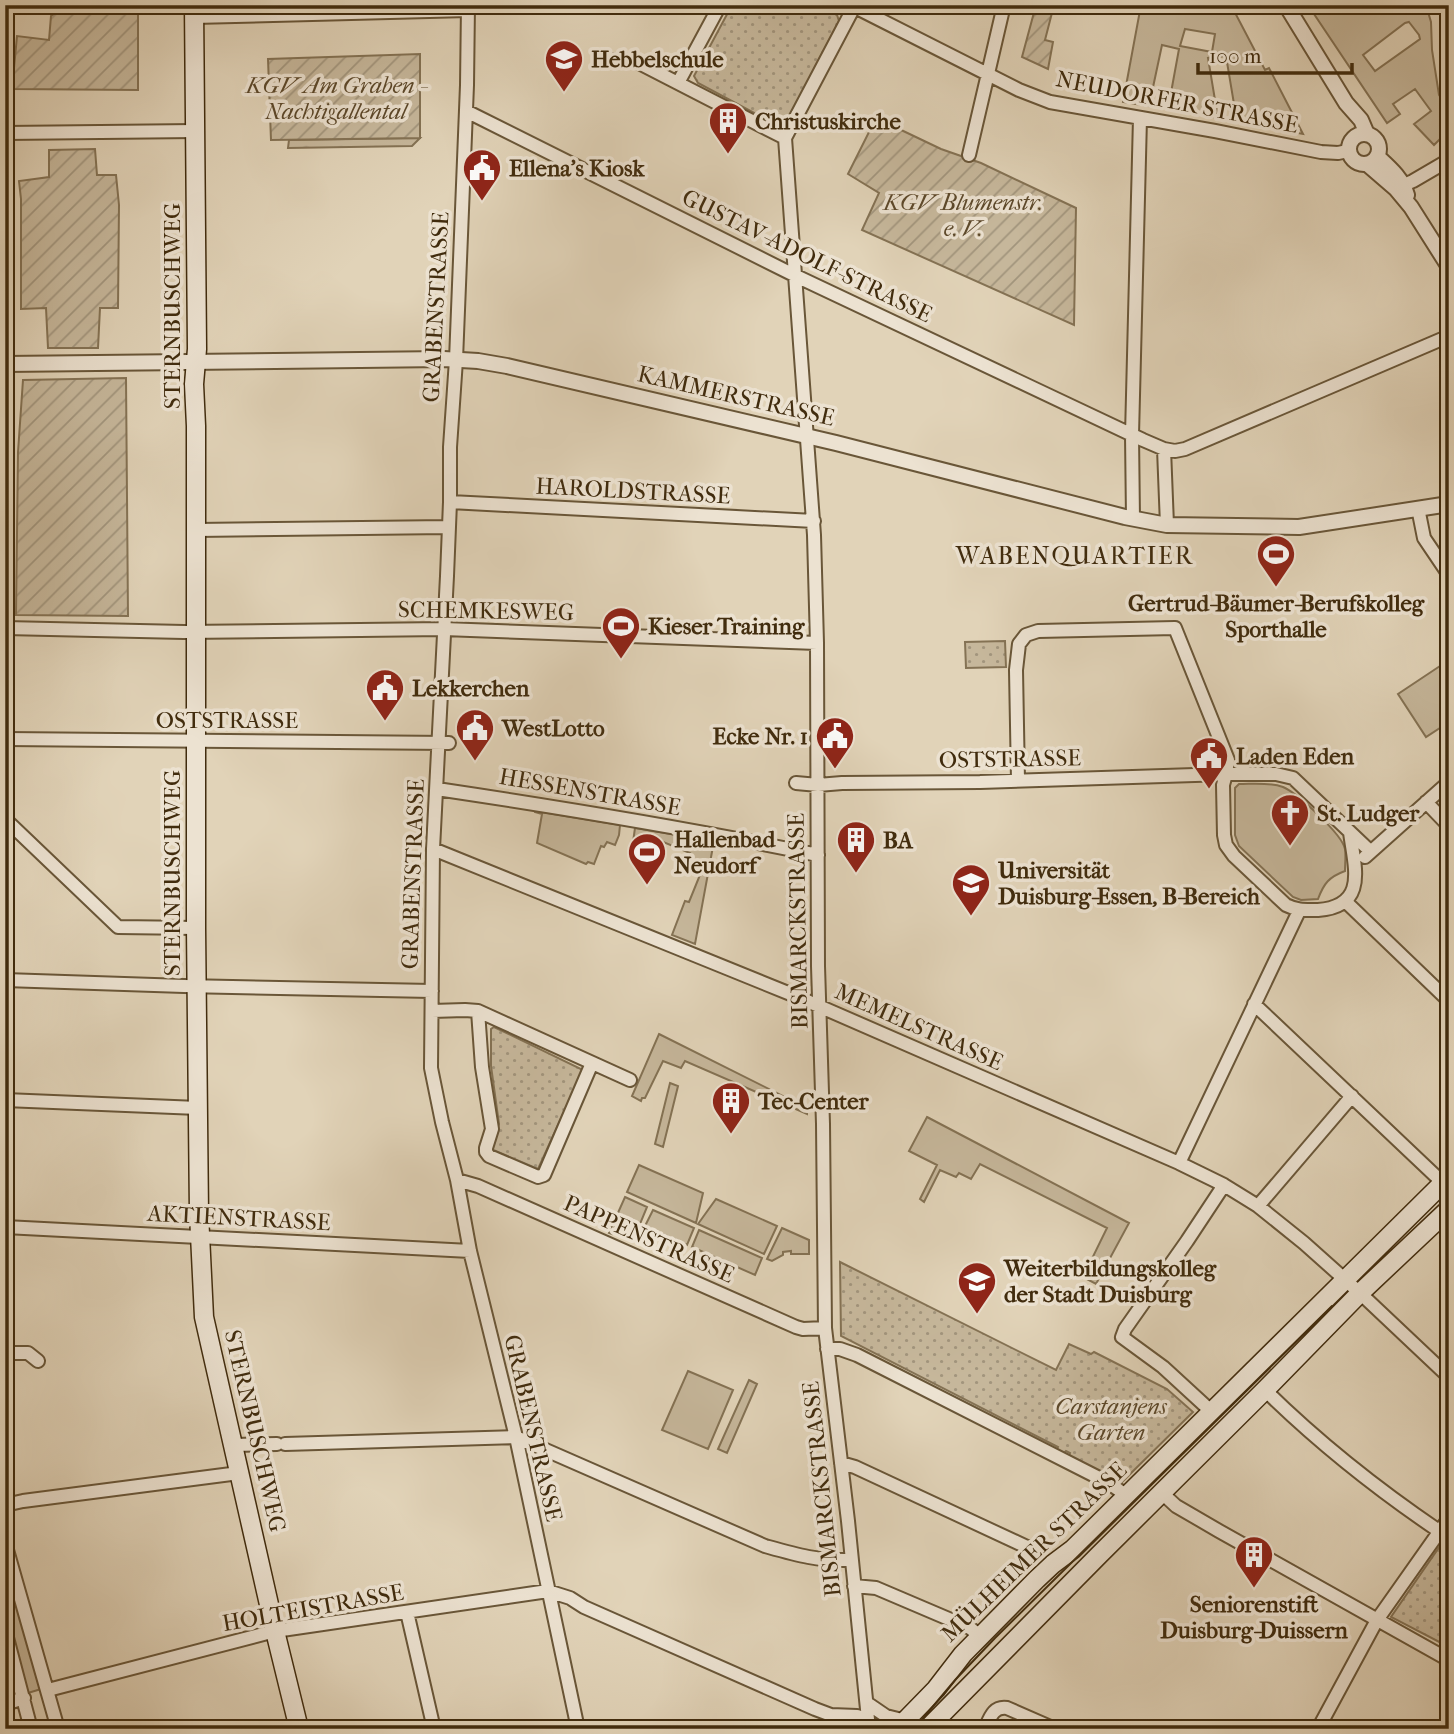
<svg xmlns="http://www.w3.org/2000/svg" width="1454" height="1734" font-family="'IM FELL French Canon',serif">
<style>
.grass{fill:#c6b79b;stroke:#847254;stroke-width:2;fill-rule:evenodd}
.forest{fill:url(#forest-crowns);stroke:#847254;stroke-width:2}
.park{fill:url(#park-dots);stroke:#847254;stroke-width:2}
.garden{fill:url(#garden-furrows);stroke:#847254;stroke-width:2}
.lines{fill:none;stroke-linecap:round;stroke-linejoin:round}
.minor-casing{stroke:#695638;stroke-width:16}
.tertiary-casing{stroke:#695638;stroke-width:18}
.secondary-casing{stroke:#412c0e;stroke-width:21}
.minor{stroke:#ece2d1;stroke-width:12}
.tertiary{stroke:#ece2d1;stroke-width:14}
.secondary{stroke:#ece2d1;stroke-width:18}
.tram{stroke:#412c0e;stroke-width:2}
.labels{text-anchor:middle;dominant-baseline:central;stroke-width:7;stroke-linejoin:round;paint-order:stroke}
.poi-label{font-size:23px;font-weight:bold;fill:#412c0e;stroke:#ece2d1;text-anchor:start}
.park-label{font-size:23px;font-style:italic;fill:#5c482a;stroke:#ece2d1}
.street-label{font-size:23px;fill:#412c0e;stroke:#ece2d1}
.neighbourhood-label{font-size:24px;letter-spacing:2px;fill:#412c0e;stroke:#ece2d1}
</style>
<defs>
<pattern id="forest-crowns" width="20" height="18" patternUnits="userSpaceOnUse" patternTransform="scale(1.75)"><rect width="20" height="18" fill="#c6b79b"/><path d="M2 6a3 3 0 1 1 6 0M12 15a3 3 0 1 1 6 0" fill="none" stroke="#a2957d"/></pattern>
<pattern id="park-dots" width="8" height="8" patternUnits="userSpaceOnUse" patternTransform="scale(1.75)"><rect width="8" height="8" fill="#c6b79b"/><path d="M2 2h.1M6 6h.1" fill="none" stroke="#a2957d" stroke-width="1.8" stroke-linecap="round"/></pattern>
<pattern id="garden-furrows" width="10" height="10" patternUnits="userSpaceOnUse" patternTransform="scale(1.75)"><rect width="10" height="10" fill="#c6b79b"/><path d="M-1 1l2-2M0 10L10 0M9 11l2-2" fill="none" stroke="#a2957d"/></pattern>
</defs>
<rect width="100%" height="100%" fill="#e1d3b8"/>
<filter id="stains"><feTurbulence type="fractalNoise" baseFrequency=".00286" numOctaves="4"/><feColorMatrix values="0 0 0 0 .2 0 0 0 0 .09 0 0 0 0 .02 0 0 0 .5 -.17"/></filter>
<radialGradient id="worn" r=".72"><stop offset=".6" stop-color="#630" stop-opacity="0"/><stop offset="1" stop-color="#630" stop-opacity=".3"/></radialGradient>
<path class="grass" d="M 1141,5 L 1231,5 L 1265,70 L 1269,68 L 1303,134 L 1237,122 L 1226,56 L 1208,58 L 1218,118 L 1168,109 L 1179,49 L 1162,45 L 1149,106 L 1123,102 ZM 1185,29 L 1215,34 L 1212,52 L 1180,46 Z
M 1308,5 L 1426,5 L 1431,22 L 1432,50 L 1439,95 L 1449,110 L 1449,144 L 1443,136 L 1434,145 L 1414,124 L 1431,111 L 1415,89 L 1393,104 L 1400,114 L 1387,123 ZM 1409,22 L 1419,35 L 1420,39 L 1375,71 L 1363,55 L 1405,23 Z
M 1449,660 L 1449,722 L 1426,737 L 1398,694 Z
M 1239,784 C 1253,784 1269,782 1283,787 C 1297,793 1342,834 1345,849 C 1346,855 1345,864 1345,871 C 1329,877 1324,883 1318,899 L 1301,900 L 1293,897 L 1239,846 L 1235,835 L 1235,788 Z
M 535,811 L 620,825 L 619,835 L 615,845 L 607,842 L 604,847 L 601,846 L 594,864 L 588,862 L 586,864 L 537,843 L 542,814 L 535,812 Z
M 635,828 L 714,841 L 695,944 L 672,935 L 685,901 L 689,902 L 702,870 L 686,863 L 690,853 L 661,841 L 657,851 L 633,842 Z
M 659,1034 L 807,1108 L 807,1114 L 685,1061 L 681,1068 L 663,1061 L 645,1098 L 642,1098 L 641,1101 L 632,1096 Z
M 670,1083 L 678,1086 L 663,1147 L 655,1144 Z
M 927,1117 L 1129,1223 L 1096,1284 L 1083,1277 L 1107,1228 L 980,1164 L 971,1179 L 959,1173 L 956,1177 L 940,1170 L 924,1202 L 920,1199 L 937,1165 L 909,1151 Z
M 639,1165 L 703,1193 L 696,1223 L 627,1192 Z
M 625,1197 L 647,1207 L 640,1224 L 620,1215 L 612,1234 L 609,1233 Z
M 716,1199 L 777,1226 L 764,1254 L 698,1224 Z
M 653,1210 L 694,1228 L 687,1245 L 645,1226 Z
M 782,1228 L 809,1240 L 809,1254 L 791,1254 L 791,1251 L 783,1252 L 783,1255 L 772,1261 L 767,1259 Z
M 699,1230 L 762,1258 L 755,1275 L 692,1247 Z
M 688,1371 L 733,1390 L 708,1449 L 662,1430 Z
M 749,1380 L 757,1384 L 727,1453 L 718,1449 Z
M 5,1565 L 41,1689 L 28,1693 L 5,1610 Z"/>
<path class="forest" d="M 420,138 L 412,146 L 288,148 L 289,140 Z"/>
<path class="park" d="M 732,5 L 818,5 L 837,15 L 839,21 L 789,118 L 786,123 L 777,125 L 698,83 L 694,76 Z
M 1005,641 L 1006,667 L 966,668 L 965,642 Z
M 494,1027 L 583,1070 L 538,1169 L 491,1149 L 499,1124 L 491,1066 L 491,1029 Z
M 840,1262 L 1056,1370 L 1069,1344 L 1091,1354 L 1094,1352 L 1167,1389 L 1193,1412 L 1121,1483 L 1116,1484 L 1069,1456 L 1070,1453 L 1066,1451 L 1062,1455 L 1055,1454 L 1058,1447 L 841,1336 Z
M 1449,1533 L 1449,1647 L 1391,1617 Z"/>
<path class="garden" d="M 59,5 L 138,5 L 138,90 L 12,89 L 17,36 L 49,40 L 51,16 L 58,11 Z
M 1036,5 L 1054,5 L 1045,40 L 1053,42 L 1048,69 L 1022,57 Z
M 420,54 L 420,138 L 271,140 L 268,59 Z
M 876,118 L 941,149 L 981,163 L 1076,208 L 1074,325 L 862,230 L 879,193 L 848,174 Z
M 95,149 L 97,175 L 116,175 L 119,205 L 118,308 L 100,308 L 98,348 L 48,348 L 46,308 L 21,309 L 21,199 L 19,181 L 49,177 L 49,150 Z
M 126,378 L 128,616 L 16,615 L 18,452 L 23,380 Z"/>
<g class="lines">
<g class="minor-casing">
<path id="minor" d="M 468,5 L 467,85 L 456,360 L 450,447 L 450,502 L 447,576 L 433,849 L 431,1068 L 442,1122 L 457,1180 L 470,1251 L 516,1437 L 578,1729
M 851,5 L 1019,90 L 1050,102 L 1215,131 L 1321,152 L 1338,153 L 1348,151
M 194,17 L 468,10
M 615,60 L 635,61 L 785,138
M 678,83 L 720,5
M 466,111 L 796,276 L 1143,440 L 1164,449 L 1167,525
M 5,133 L 196,131
M 785,138 L 814,535 L 817,643 L 818,966 L 823,1124 L 825,1328 L 848,1521 L 869,1729
M 785,138 L 854,7
M 969,155 L 1004,5
M 1397,188 L 1413,181 L 1449,160
M 1164,449 L 1175,451 L 1185,449 L 1449,336
M 450,502 L 814,521
M 1418,508 L 1424,538 L 1449,575
M 1133,519 L 1132,435 L 1140,118
M 196,530 L 448,527
M 5,628 L 184,632 L 444,629 L 817,643
M 5,739 L 449,743
M 796,783 L 818,785 L 842,783 L 980,782 L 1226,774 L 1228,760 L 1175,628 L 1038,631 L 1026,635 L 1019,644 L 1016,670 L 1018,780
M 437,789 C 564,808 692,829 818,855
M 1426,802 L 1449,826
M 5,819 L 118,927 L 196,928
M 1350,832 C 1354,866 1369,906 1318,910 C 1305,910 1298,911 1286,905 L 1234,856 L 1226,845 L 1224,835 L 1223,785 L 1226,774 L 1276,774 L 1293,778 L 1370,851
M 433,849 L 798,997 L 1179,1163 L 1224,1185 L 1258,1206 L 1304,1243 L 1360,1293 L 1449,1377
M 1365,857 L 1449,782
M 1345,901 L 1449,1001
M 5,980 L 184,986 L 432,991
M 1254,1004 L 1443,1183
M 432,1011 L 465,1010 L 478,1011 L 630,1080
M 478,1011 L 482,1067 L 492,1129 L 486,1148 L 486,1152 L 489,1156 L 538,1177 L 544,1175 L 592,1063
M 5,1100 L 198,1108
M 1179,1163 L 1299,911
M 457,1180 L 478,1186 L 796,1327 L 803,1329 L 825,1328
M 1258,1206 L 1352,1096
M 5,1227 L 470,1251
M 827,1349 L 840,1349 L 857,1355 L 1109,1483 L 1127,1496
M 5,1353 L 28,1353 L 38,1361
M 1265,1390 C 1319,1443 1377,1489 1439,1531
M 1212,1412 L 1163,1367 L 1122,1337 L 1125,1329 L 1187,1241 L 1224,1185
M 285,1444 L 516,1437 L 765,1546 C 797,1555 817,1561 851,1560
M 233,1445 L 277,1444
M 841,1463 L 855,1467 L 1029,1548
M 1162,1493 L 1176,1506 L 1219,1531 L 1449,1660
M 5,1505 L 23,1501 L 239,1473
M 5,1543 L 58,1729
M 854,1586 L 876,1588 L 970,1628 L 980,1636
M 407,1612 L 434,1729
M 5,1630 L 31,1729
M 48,1690 L 275,1631 L 548,1591 L 570,1598 L 584,1607 L 815,1709 L 831,1715 L 857,1716 L 868,1720
M 867,1703 L 886,1716 L 906,1721
M 5,1704 L 24,1698
M 985,1729 C 990,1718 993,1706 1007,1708 L 1055,1729
M 1318,1729 L 1377,1620 L 1449,1518"/>
</g>
<g class="tertiary-casing">
<path id="tertiary" d="M 1286,5 L 1346,103 L 1361,120 L 1367,134
M1349 149a15 15 0 1 1 30 0a15 15 0 1 1-30 0Z
M 1377,156 C 1390,168 1402,178 1407,195
M 1367,164 L 1396,189 L 1411,207 L 1449,267
M 5,364 L 444,359 L 478,361 L 507,366 L 836,443 L 1125,517 L 1167,525 L 1299,527 L 1449,504"/>
</g>
<g class="secondary-casing">
<path id="secondary" d="M 194,5 L 197,349 L 194,384 L 196,426 L 196,928 L 199,1214 L 204,1317 L 275,1631 L 299,1729
M 897,1729 L 936,1689 L 963,1654 L 1037,1579 L 1053,1564 L 1073,1549 L 1449,1177
M 927,1729 L 1099,1555 L 1265,1390 L 1360,1293 L 1449,1209"/>
</g>
<use href="#minor" class="minor"/>
<use href="#tertiary" class="tertiary"/>
<use href="#secondary" class="secondary"/>
<path class="tram" d="M 914,1729 L 956,1679 L 995,1638 L 1332,1306"/>
</g>
<defs>
<g id="school-pin" transform="scale(2.0125)"><path d="M0 17L-7.5 6A9.5 9.5 0 1 1 7.5 6Z" fill="#8f2418" stroke="#ece2d1"/><path d="M0-5L7-2L0 1L-7-2ZM-4 1L0 2.5L4 1V4Q0 6-4 4Z" fill="#fff"/></g>
<g id="building-pin" transform="scale(2.0125)"><path d="M0 17L-7.5 6A9.5 9.5 0 1 1 7.5 6Z" fill="#8f2418" stroke="#ece2d1"/><path d="M-4-6H4V6H1V3H-1V6H-4ZM-2.5-4.3h1.7v1.8h-1.7ZM.8-4.3h1.7v1.8H.8ZM-2.5-1h1.7V.8h-1.7ZM.8-1h1.7V.8H.8Z" fill="#fff"/></g>
<g id="civic-pin" transform="scale(2.0125)"><path d="M0 17L-7.5 6A9.5 9.5 0 1 1 7.5 6Z" fill="#8f2418" stroke="#ece2d1"/><path d="M-.6-6.5H3V-4.5H.6V-3L4-1V1h2V6H-6V1h2V-1L-.6-3ZM-1.2 2.5V6h2.4V2.5Z" fill="#fff"/></g>
<g id="stadium-pin" transform="scale(2.0125)"><path d="M0 17L-7.5 6A9.5 9.5 0 1 1 7.5 6Z" fill="#8f2418" stroke="#ece2d1"/><path d="M0-5a6.5 5 0 1 0 0 10a6.5 5 0 1 0 0-10ZM-3.5-1.8h7v3.6h-7Z" fill="#fff"/></g>
<g id="church-pin" transform="scale(2.0125)"><path d="M0 17L-7.5 6A9.5 9.5 0 1 1 7.5 6Z" fill="#8f2418" stroke="#ece2d1"/><path d="M-1.2-6h2.4v3.5h3.3v2.4h-3.3V6h-2.4V-.1h-3.3v-2.4h3.3Z" fill="#fff"/></g>
<g id="university-pin" transform="scale(2.0125)"><path d="M0 17L-7.5 6A9.5 9.5 0 1 1 7.5 6Z" fill="#8f2418" stroke="#ece2d1"/><path d="M0-5L7-2L0 1L-7-2ZM-4 1L0 2.5L4 1V4Q0 6-4 4Z" fill="#fff"/></g>
</defs>
<g fill-rule="evenodd">
<use href="#school-pin" x="564" y="59"/>
<use href="#building-pin" x="728" y="121"/>
<use href="#civic-pin" x="482" y="168"/>
<use href="#stadium-pin" x="1276" y="554"/>
<use href="#stadium-pin" x="621" y="626"/>
<use href="#civic-pin" x="385" y="688"/>
<use href="#civic-pin" x="475" y="728"/>
<use href="#civic-pin" x="835" y="736"/>
<use href="#civic-pin" x="1209" y="756"/>
<use href="#church-pin" x="1290" y="813"/>
<use href="#building-pin" x="856" y="840"/>
<use href="#stadium-pin" x="647" y="852"/>
<use href="#university-pin" x="971" y="883"/>
<use href="#building-pin" x="731" y="1101"/>
<use href="#school-pin" x="977" y="1281"/>
<use href="#building-pin" x="1254" y="1555"/>
</g>
<g class="labels">
<g class="poi-label">
<text x="591" y="59">Hebbelschule</text>
<text x="755" y="121">Christuskirche</text>
<text x="509" y="168">Ellena's Kiosk</text>
<text x="1276" y="603" text-anchor="middle">Gertrud-Bäumer-Berufskolleg<tspan x="1276" dy="26">Sporthalle</tspan></text>
<text x="648" y="626">Kieser Training</text>
<text x="412" y="688">Lekkerchen</text>
<text x="502" y="728">WestLotto</text>
<text x="808" y="736" text-anchor="end">Ecke Nr. 1</text>
<text x="1236" y="756">Laden Eden</text>
<text x="1317" y="813">St. Ludger</text>
<text x="674" y="839">Hallenbad<tspan x="674" dy="26">Neudorf</tspan></text>
<text x="883" y="840">BA</text>
<text x="998" y="870">Universität<tspan x="998" dy="26">Duisburg-Essen, B-Bereich</tspan></text>
<text x="758" y="1101">Tec-Center</text>
<text x="1004" y="1268">Weiterbildungskolleg<tspan x="1004" dy="26">der Stadt Duisburg</tspan></text>
<text x="1254" y="1604" text-anchor="middle">Seniorenstift<tspan x="1254" dy="26">Duisburg-Duissern</tspan></text>
</g>
<g class="park-label">
<text x="336" y="85">KGV Am Graben -<tspan x="336" dy="26">Nachtigallental</tspan></text>
<text x="963" y="202">KGV Blumenstr.<tspan x="963" dy="26">e. V.</tspan></text>
<text x="1111" y="1406">Carstanjens<tspan x="1111" dy="26">Garten</tspan></text>
</g>
<g class="street-label">
<text transform="translate(1177 102) rotate(11)">NEUDORFER STRASSE</text>
<text transform="translate(807 256) rotate(26)">GUSTAV-ADOLF-STRASSE</text>
<text transform="translate(172 306) rotate(-90)">STERNBUSCHWEG</text>
<text transform="translate(436 307) rotate(-87)">GRABENSTRASSE</text>
<text transform="translate(736 396) rotate(13)">KAMMERSTRASSE</text>
<text transform="translate(633 491) rotate(3)">HAROLDSTRASSE</text>
<text transform="translate(486 611) rotate(1)">SCHEMKESWEG</text>
<text x="227" y="720">OSTSTRASSE</text>
<text transform="translate(1010 759) rotate(-1)">OSTSTRASSE</text>
<text transform="translate(590 792) rotate(10)">HESSENSTRASSE</text>
<text transform="translate(172 873) rotate(-90)">STERNBUSCHWEG</text>
<text transform="translate(413 874) rotate(-88)">GRABENSTRASSE</text>
<text transform="translate(798 921) rotate(-91)">BISMARCKSTRASSE</text>
<text transform="translate(919 1027) rotate(24)">MEMELSTRASSE</text>
<text transform="translate(239 1218) rotate(3)">AKTIENSTRASSE</text>
<text transform="translate(649 1239) rotate(24)">PAPPENSTRASSE</text>
<text transform="translate(533 1428) rotate(77)">GRABENSTRASSE</text>
<text transform="translate(255 1431) rotate(77)">STERNBUSCHWEG</text>
<text transform="translate(822 1489) rotate(-96)">BISMARCKSTRASSE</text>
<text transform="translate(1034 1552) rotate(-44)">MÜLHEIMER STRASSE</text>
<text transform="translate(313 1608) rotate(-10)">HOLTEISTRASSE</text>
</g>
<g class="neighbourhood-label">
<text x="1075" y="556">WABENQUARTIER</text>
</g>
</g>
<rect width="1454" height="1734" fill="none" stroke="#e1d3b8" stroke-width="28"/>
<rect x="7" y="7" width="1440" height="1720" fill="none" stroke="#412c0e" stroke-width="3.5"/>
<rect x="14" y="14" width="1426" height="1706" fill="none" stroke="#412c0e" stroke-width="2"/>
<path d="M1198 63v10h154v-10" fill="none" stroke="#412c0e" stroke-width="3.5"/>
<text x="1209" y="63" font-size="21" fill="#412c0e" stroke="#ece2d1" stroke-width="5" paint-order="stroke">100 m</text>
<rect width="100%" height="100%" filter="url(#stains)"/>
<rect width="100%" height="100%" fill="url(#worn)"/>
</svg>
